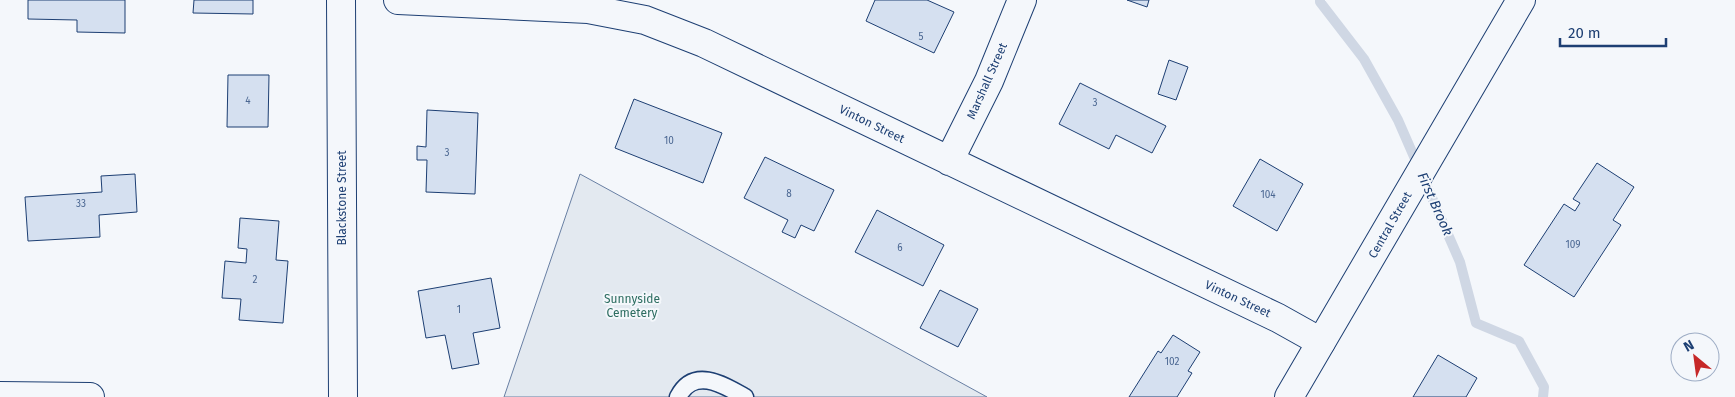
<svg xmlns="http://www.w3.org/2000/svg" width="1735" height="397" font-family="'Fira Sans',sans-serif">
<style>
.green{fill:#e3e9f0;stroke:#687fa3}
.lines{fill:none;stroke-linecap:round;stroke-linejoin:round}
.stream{stroke:#cfd7e4;stroke-width:10}
.building{fill:#d5e0f0;stroke:#1d3f73}
.lane-casing{stroke:#1d3f73;stroke-width:19}
.street-casing{stroke:#1d3f73;stroke-width:30}
.secondary-casing{stroke:#1d3f73;stroke-width:30}
.lane{stroke:#f4f7fb;stroke-width:16}
.street{stroke:#f4f7fb;stroke-width:28}
.secondary{stroke:#f4f7fb;stroke-width:28}
.labels{text-anchor:middle;dominant-baseline:central;stroke-width:4;stroke-linejoin:round;paint-order:stroke}
.number-label{font-size:10px;fill:#4b6792}
.street-label{font-size:12px;fill:#1d3f73;stroke:#f4f7fb}
.park-label{font-size:12px;fill:#2c6c60;stroke:#f4f7fb}
.water-label{font-size:14px;font-style:italic;fill:#1d3f73;stroke:#f4f7fb}
</style>
<rect width="100%" height="100%" fill="#f4f7fb"/>
<path class="green" d="M 580,174 L 987,397 L 504,397 Z"/>
<g class="lines">
<path class="stream" d="M 1320,0 L 1320,2 L 1364,59 L 1398,120 L 1460,262 L 1476,323 L 1519,341 L 1544,387 L 1543,397"/>
</g>
<path class="building" d="M 28,0 L 125,0 L 125,33 L 77,32 L 77,20 L 28,19 Z
M 194,0 L 253,0 L 253,14 L 193,13 Z
M 875,0 L 927,0 L 954,12 L 934,53 L 866,21 Z
M 1127,0 L 1149,0 L 1147,7 Z
M 1169,60 L 1188,67 L 1176,100 L 1158,94 Z
M 228,75 L 269,75 L 268,127 L 227,127 Z
M 1080,83 L 1166,126 L 1152,153 L 1116,135 L 1109,149 L 1059,124 Z
M 634,99 L 722,133 L 703,183 L 615,148 Z
M 427,110 L 478,113 L 475,194 L 426,192 L 427,160 L 417,160 L 417,146 L 426,147 Z
M 765,157 L 834,190 L 814,231 L 801,225 L 795,238 L 782,232 L 788,220 L 744,198 Z
M 1260,159 L 1303,184 L 1277,231 L 1233,206 Z
M 1597,163 L 1634,187 L 1613,220 L 1621,225 L 1574,297 L 1524,265 L 1564,204 L 1575,211 L 1580,203 L 1573,199 Z
M 135,174 L 137,212 L 99,215 L 100,237 L 28,241 L 25,197 L 102,192 L 101,176 Z
M 877,210 L 944,245 L 923,286 L 855,252 Z
M 240,218 L 279,221 L 276,260 L 288,261 L 283,323 L 239,320 L 241,299 L 222,298 L 225,261 L 246,263 L 247,249 L 238,248 Z
M 491,278 L 500,328 L 473,333 L 479,364 L 452,369 L 445,335 L 426,338 L 418,291 Z
M 940,290 L 978,309 L 958,347 L 920,328 Z
M 1173,335 L 1200,352 L 1188,371 L 1192,373 L 1177,397 L 1129,397 L 1158,351 L 1161,353 Z
M 1438,355 L 1477,378 L 1466,397 L 1413,397 Z"/>
<g class="lines">
<g class="lane-casing">
<path id="lane" d="M 678,397 C 694,366 724,385 745,397"/>
</g>
<g class="street-casing">
<path id="street" d="M 341,0 L 343,397
M 398,0 L 588,9 L 645,20 L 704,43 L 1278,318 L 1321,342
M 949,161 L 989,81 L 1022,0
M 0,396 L 90,397"/>
</g>
<g class="secondary-casing">
<path id="secondary" d="M 1289,397 L 1521,0"/>
</g>
<use href="#lane" class="lane"/>
<use href="#street" class="street"/>
<use href="#secondary" class="secondary"/>
</g>
<g class="labels">
<g class="number-label">
<text x="921" y="37">5</text>
<text x="248" y="101">4</text>
<text x="1095" y="103">3</text>
<text x="669" y="141">10</text>
<text x="447" y="153">3</text>
<text x="789" y="194">8</text>
<text x="1268" y="195">104</text>
<text x="81" y="204">33</text>
<text x="1573" y="245">109</text>
<text x="900" y="248">6</text>
<text x="255" y="280">2</text>
<text x="459" y="310">1</text>
<text x="1172" y="362">102</text>
</g>
<g class="street-label">
<text transform="translate(987 81) rotate(-66)">Marshall Street</text>
<text transform="translate(872 124) rotate(26)">Vinton Street</text>
<text transform="translate(342 198) rotate(-90)">Blackstone Street</text>
<text transform="translate(1390 225) rotate(-60)">Central Street</text>
<text transform="translate(1238 299) rotate(25)">Vinton Street</text>
</g>
<g class="park-label">
<text x="632" y="299">Sunnyside<tspan x="632" dy="14">Cemetery</tspan></text>
</g>
<g class="water-label">
<text transform="translate(1435 204) rotate(66)">First Brook</text>
</g>
</g>
<g transform="translate(1695 357) rotate(331)"><circle r="24" fill="#f4f7fb" stroke="#9eadc5"/>
<path d="M0-4L9 19L0 12L-9 19Z" fill="#c62828"/>
<text y="-8" font-size="14" font-weight="bold" text-anchor="middle" fill="#1d3f73">N</text>
</g>
<path d="M1560 38v8h106v-8" fill="none" stroke="#1d3f73" stroke-width="2.5"/>
<text x="1568" y="38" font-size="15" fill="#1d3f73" stroke="#f4f7fb" stroke-width="4" paint-order="stroke">20 m</text>
</svg>
